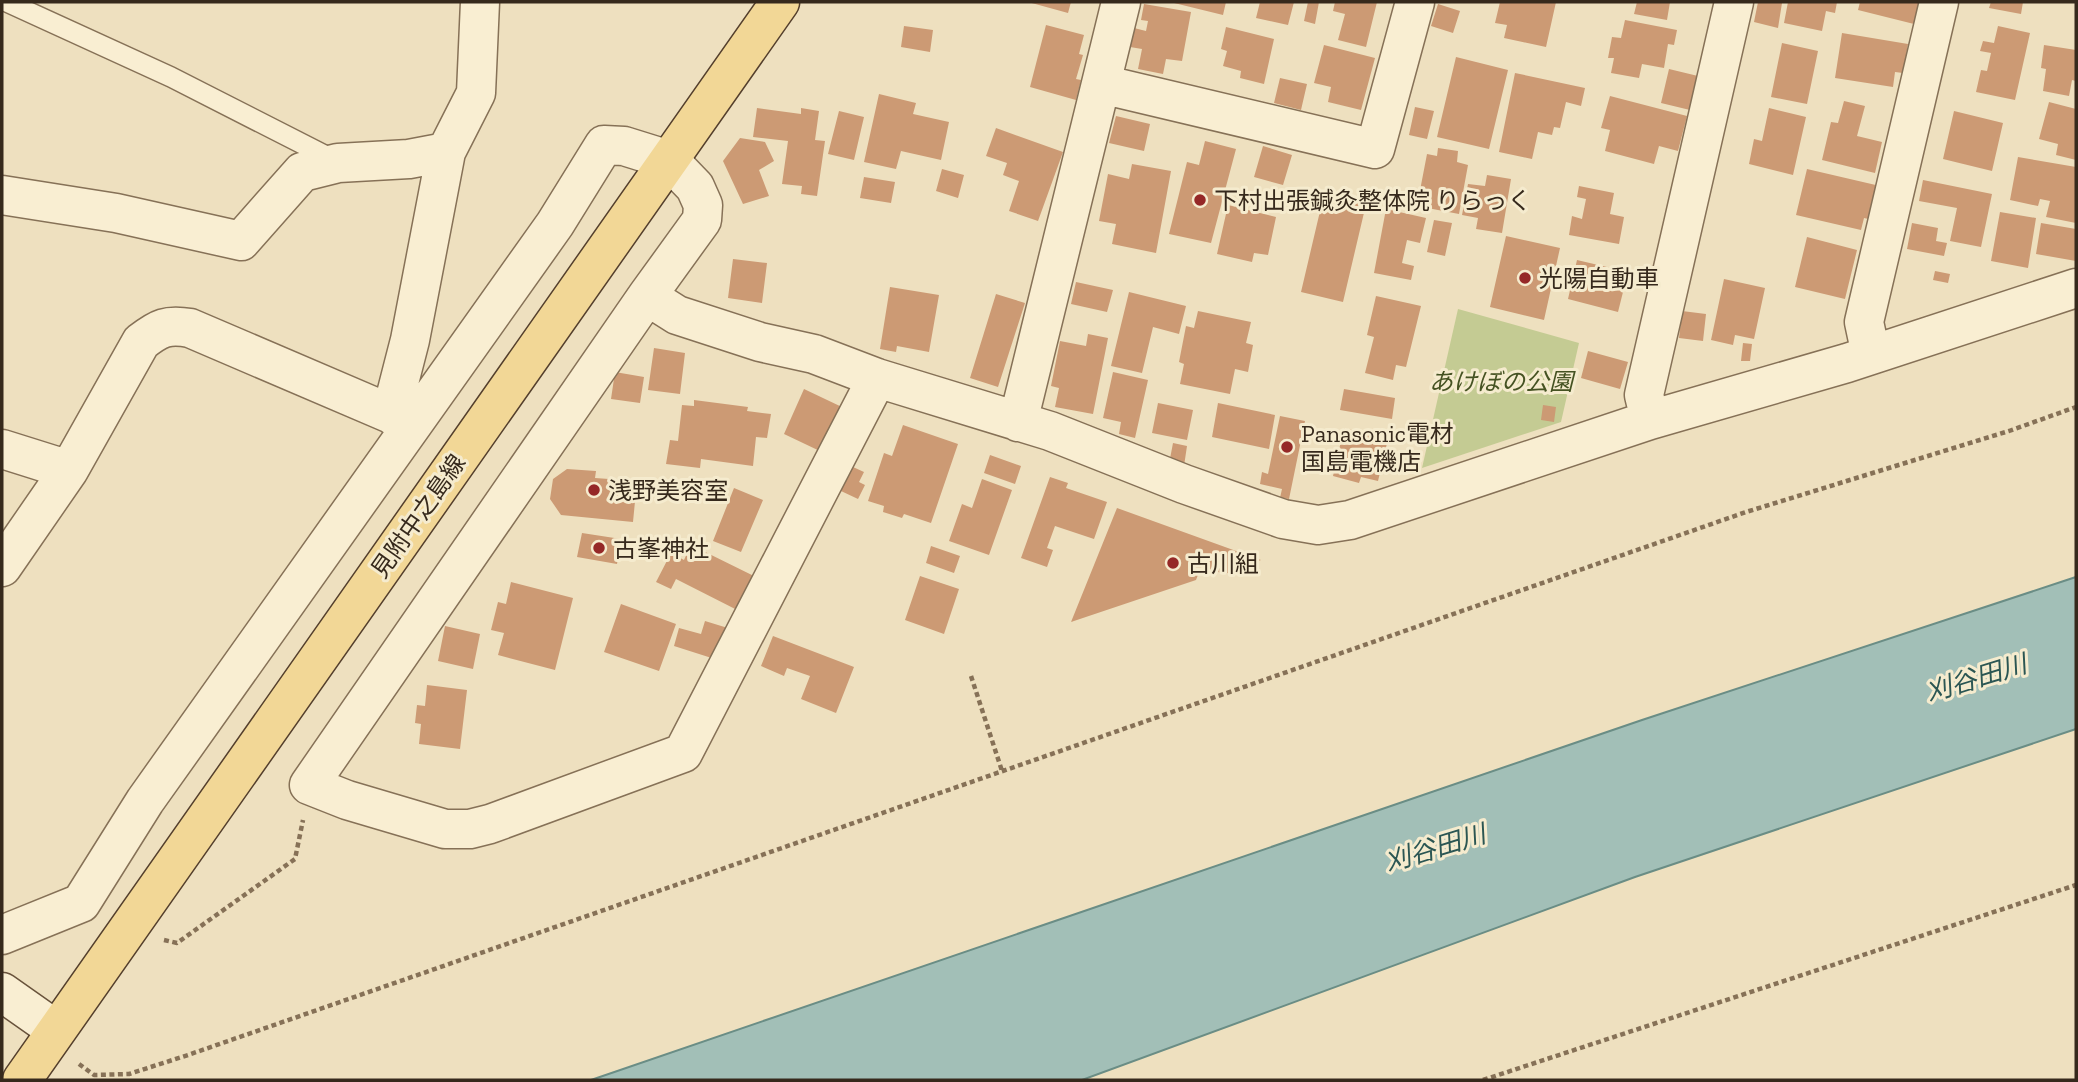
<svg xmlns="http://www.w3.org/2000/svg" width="2078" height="1082" font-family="'Zilla Slab','Noto Sans JP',serif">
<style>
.green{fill:#c4cb93}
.water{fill:#a2bfb7;stroke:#6a8d85;stroke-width:2}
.building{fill:#cc9a74}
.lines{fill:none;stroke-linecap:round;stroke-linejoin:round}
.service-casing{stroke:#867157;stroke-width:22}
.minor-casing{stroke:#867157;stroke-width:41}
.secondary-casing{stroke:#68523b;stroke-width:41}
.primary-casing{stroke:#543f2c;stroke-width:41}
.path{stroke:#867157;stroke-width:4.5;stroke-dasharray:5 3.5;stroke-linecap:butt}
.service{stroke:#f9eed2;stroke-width:19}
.minor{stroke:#f9eed2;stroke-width:38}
.secondary{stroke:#f9eed2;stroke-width:38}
.primary{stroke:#f2d796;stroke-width:38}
.poi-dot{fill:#952827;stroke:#f5ebce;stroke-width:2.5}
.labels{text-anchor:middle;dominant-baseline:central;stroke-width:6;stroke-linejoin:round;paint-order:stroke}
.poi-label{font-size:24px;fill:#36291c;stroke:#f5ebce;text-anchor:start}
.park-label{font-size:24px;font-style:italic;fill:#455222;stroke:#f5ebce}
.street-label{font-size:24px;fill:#36291c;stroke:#f5ebce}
.water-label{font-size:26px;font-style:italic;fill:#2b5653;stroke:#f5ebce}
</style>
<rect width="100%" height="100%" fill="#eee0bf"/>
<path class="green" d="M 1458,309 L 1579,343 L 1561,422 L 1422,468 Z"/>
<path class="water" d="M 2076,577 L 2076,729 L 1635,877 L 1082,1080 L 591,1080 L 1642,720 Z"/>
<path class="building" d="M 1028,2 L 1071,2 L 1068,13 Z
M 1170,2 L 1226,2 L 1223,15 Z
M 1260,2 L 1294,2 L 1288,25 L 1256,18 Z
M 1308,2 L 1319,2 L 1315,24 L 1304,21 Z
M 1335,2 L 1377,2 L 1366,47 L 1338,40 L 1345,14 L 1333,11 Z
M 1500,2 L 1556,2 L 1546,47 L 1504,38 L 1507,25 L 1495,23 Z
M 1637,2 L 1670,2 L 1667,20 L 1634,14 Z
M 1758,2 L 1782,3 L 1778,28 L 1754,22 Z
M 1788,2 L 1837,2 L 1835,13 L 1826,11 L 1822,31 L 1784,23 Z
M 1860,2 L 1919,2 L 1914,24 L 1858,10 Z
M 1991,2 L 2023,2 L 2021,14 L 1989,8 Z
M 1144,4 L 1191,12 L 1182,61 L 1166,59 L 1163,74 L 1138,69 L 1142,49 L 1130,47 L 1134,28 L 1146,31 L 1148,21 L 1141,20 Z
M 1438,4 L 1460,11 L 1453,33 L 1431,26 Z
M 1625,20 L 1677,30 L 1674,45 L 1668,44 L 1664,68 L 1642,64 L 1639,78 L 1611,73 L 1614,58 L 1608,58 L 1612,37 L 1621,38 Z
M 1046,25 L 1084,35 L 1079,54 L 1083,55 L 1076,79 L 1081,80 L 1076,100 L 1030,87 Z
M 904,26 L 933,30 L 930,52 L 901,47 Z
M 1998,26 L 2030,33 L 2015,100 L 1976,92 L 1981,70 L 1987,71 L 1991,53 L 1980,51 L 1983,41 L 1994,43 Z
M 1226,27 L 1274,39 L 1264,84 L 1240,78 L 1241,71 L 1223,66 L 1227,51 L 1221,49 Z
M 1842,33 L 1908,44 L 1903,73 L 1895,72 L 1893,87 L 1835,78 Z
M 1782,43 L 1818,51 L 1807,104 L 1771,97 Z
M 1324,45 L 1375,58 L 1361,110 L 1328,102 L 1331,87 L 1314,83 Z
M 2044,45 L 2076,50 L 2076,81 L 2072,80 L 2069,96 L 2043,91 L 2046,69 L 2041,68 Z
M 1456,57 L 1508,70 L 1489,149 L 1437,137 Z
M 1669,69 L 1698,76 L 1690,110 L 1661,103 Z
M 1515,73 L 1585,88 L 1581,106 L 1566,102 L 1560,128 L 1554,127 L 1552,135 L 1538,132 L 1532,159 L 1499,152 Z
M 1280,78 L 1307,84 L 1301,110 L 1274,103 Z
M 879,94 L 916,103 L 913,114 L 949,122 L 941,160 L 901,151 L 896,169 L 864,162 Z
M 1610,96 L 1687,116 L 1678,151 L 1659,146 L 1654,164 L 1605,151 L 1610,130 L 1601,128 Z
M 1844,101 L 1865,106 L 1857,136 L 1882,142 L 1875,173 L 1822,160 L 1831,122 L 1838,123 Z
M 2049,102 L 2076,109 L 2076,160 L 2056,155 L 2058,144 L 2039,139 Z
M 1415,107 L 1434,111 L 1427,139 L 1409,135 Z
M 757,108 L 801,114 L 801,108 L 819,111 L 815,140 L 825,141 L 817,196 L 801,194 L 802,186 L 782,184 L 788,141 L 753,137 Z
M 1769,108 L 1806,117 L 1793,175 L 1749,164 L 1754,139 L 1762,141 Z
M 839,111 L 864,117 L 854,160 L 828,154 Z
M 1954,111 L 2003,123 L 1992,171 L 1943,159 Z
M 1116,116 L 1150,124 L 1144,151 L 1109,143 Z
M 996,128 L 1063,152 L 1038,221 L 1009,211 L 1019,181 L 1003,175 L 1007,163 L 986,156 Z
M 740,138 L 765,142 L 774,161 L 759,170 L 769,196 L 743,204 L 723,161 Z
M 1205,141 L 1236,149 L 1211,243 L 1169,234 L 1187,162 L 1199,165 Z
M 1263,146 L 1292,155 L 1283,185 L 1254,177 Z
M 1438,148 L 1458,151 L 1457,162 L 1468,165 L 1459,214 L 1417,206 L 1427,154 L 1437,156 Z
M 2018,157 L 2076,167 L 2076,223 L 2046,217 L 2050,201 L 2040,199 L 2038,206 L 2010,200 Z
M 1132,164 L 1171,171 L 1156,253 L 1112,244 L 1116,224 L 1099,221 L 1108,174 L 1129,179 Z
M 942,169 L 964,175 L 958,198 L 936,191 Z
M 1807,169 L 1880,186 L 1873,220 L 1864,218 L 1861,230 L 1796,215 Z
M 1487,175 L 1511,179 L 1502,233 L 1476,229 L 1478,218 L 1462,215 L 1468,184 L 1485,186 Z
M 864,177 L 895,182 L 891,203 L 860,198 Z
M 1923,180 L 1992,194 L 1981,247 L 1950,241 L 1957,208 L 1919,201 Z
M 1579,186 L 1614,193 L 1610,214 L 1624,217 L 1619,244 L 1569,235 L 1572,216 L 1582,219 L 1586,199 L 1577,197 Z
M 1325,190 L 1367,200 L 1343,302 L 1301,292 Z
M 1228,205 L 1276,217 L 1268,255 L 1254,253 L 1252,262 L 1217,254 Z
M 1386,209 L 1426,218 L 1420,243 L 1407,240 L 1402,263 L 1414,266 L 1411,280 L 1374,273 Z
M 2000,212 L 2036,218 L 2028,268 L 1991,261 Z
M 1434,220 L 1452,223 L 1445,256 L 1427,252 Z
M 1912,223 L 1938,228 L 1936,241 L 1947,243 L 1944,256 L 1907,249 Z
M 2041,223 L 2076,229 L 2076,261 L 2036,254 Z
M 1506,236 L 1560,248 L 1544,320 L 1490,307 Z
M 1807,237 L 1857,250 L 1845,299 L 1795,287 Z
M 733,259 L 767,263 L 762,303 L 728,298 Z
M 1577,260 L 1628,272 L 1618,312 L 1568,299 Z
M 1935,271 L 1950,274 L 1948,283 L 1933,280 Z
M 1724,279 L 1765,288 L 1754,339 L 1735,335 L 1733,345 L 1711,340 Z
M 1076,282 L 1113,290 L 1107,312 L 1071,304 Z
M 890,287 L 939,295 L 929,352 L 897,346 L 896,352 L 880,349 Z
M 1129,292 L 1186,306 L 1179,334 L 1153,327 L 1142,373 L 1111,366 Z
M 996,294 L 1025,303 L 998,387 L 970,378 Z
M 1376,296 L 1421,306 L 1406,367 L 1396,365 L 1393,380 L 1365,373 L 1374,337 L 1367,335 Z
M 1198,311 L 1251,322 L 1246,343 L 1253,345 L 1248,372 L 1235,369 L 1230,394 L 1180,384 L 1184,364 L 1179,362 L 1186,326 L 1194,328 Z
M 1682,311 L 1706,314 L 1703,341 L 1679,338 Z
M 1088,334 L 1108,338 L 1093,414 L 1055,407 L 1059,388 L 1051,386 L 1060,341 L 1086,346 Z
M 1743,343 L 1752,344 L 1750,361 L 1741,361 Z
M 654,348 L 685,353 L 680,394 L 648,390 Z
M 1588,351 L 1628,362 L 1620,389 L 1581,378 Z
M 615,372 L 644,377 L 640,403 L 611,399 Z
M 1113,372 L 1148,380 L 1135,438 L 1119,434 L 1121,422 L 1103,418 Z
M 804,389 L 844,408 L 824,453 L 784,434 Z
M 1344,389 L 1395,398 L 1392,419 L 1340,410 Z
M 694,400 L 748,407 L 747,411 L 771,414 L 767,438 L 756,437 L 753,466 L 701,459 L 700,468 L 666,464 L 670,440 L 678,441 L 682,405 L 694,406 Z
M 1158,403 L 1193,410 L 1187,440 L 1152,433 Z
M 1218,403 L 1275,415 L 1269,449 L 1212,437 Z
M 1543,405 L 1556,407 L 1554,422 L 1541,420 Z
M 1280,416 L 1305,421 L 1289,499 L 1280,498 L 1282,489 L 1260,484 L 1262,472 L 1268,474 Z
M 903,425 L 958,444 L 931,523 L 904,514 L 902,518 L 883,512 L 884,506 L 868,501 L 884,453 L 892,456 Z
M 1344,428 L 1388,439 L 1378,481 L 1361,477 L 1359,483 L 1333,476 Z
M 1173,443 L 1187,446 L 1184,466 L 1169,464 Z
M 990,455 L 1021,466 L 1015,484 L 984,473 Z
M 853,467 L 864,472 L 859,482 L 865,485 L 858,499 L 841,491 Z
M 567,469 L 596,471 L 595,478 L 637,481 L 633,522 L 561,515 L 550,499 L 553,479 Z
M 1050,477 L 1068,483 L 1066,488 L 1107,502 L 1094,539 L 1055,526 L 1047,548 L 1053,550 L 1047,567 L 1021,558 Z
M 982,479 L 1012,490 L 989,555 L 949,541 L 962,504 L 972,508 Z
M 734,488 L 763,500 L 741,552 L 713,541 Z
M 1117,508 L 1261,560 L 1225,574 L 1201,567 L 1196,580 L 1071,622 Z
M 582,533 L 621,539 L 617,564 L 577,557 Z
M 691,545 L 762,580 L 745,614 L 676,579 L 671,589 L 656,582 L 671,553 L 684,560 Z
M 931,546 L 960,556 L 954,573 L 926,563 Z
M 920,576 L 959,589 L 944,634 L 905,620 Z
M 511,582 L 573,598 L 555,670 L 498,655 L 504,633 L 491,630 L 498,602 L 506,604 Z
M 621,604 L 676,624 L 659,671 L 604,652 Z
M 705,621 L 731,629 L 721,661 L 674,646 L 679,628 L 701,634 Z
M 445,626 L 480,634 L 473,669 L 438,661 Z
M 773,636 L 854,667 L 836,713 L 801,699 L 810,676 L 787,668 L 784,676 L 761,666 Z
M 427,685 L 467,690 L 460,749 L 419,744 L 421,724 L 415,723 L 417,705 L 425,706 Z"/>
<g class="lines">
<g class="service-casing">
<path id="service" d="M 7,2 L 171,77 L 334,160"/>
</g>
<g class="minor-casing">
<path id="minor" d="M 1101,84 L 1375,149 L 1415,2
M 2,195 L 116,213 L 241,241 L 302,172 L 338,163 L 409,159 L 446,152
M 647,296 L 677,315 L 760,342 L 814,354 L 877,378 L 1050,431 L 1184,484 L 1283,519 L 1318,525 L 1350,520 L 1650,420 L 1847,363 L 2076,288
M 1871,355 L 1864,322 L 1939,2
M 1650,420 L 1644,395 L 1734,2
M 1018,422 L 1121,2
M 410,428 L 391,414 L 410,340 L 446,152 L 476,93 L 480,2
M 2,449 L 69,470 L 141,342 C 159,328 167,324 190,328 L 391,414
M 2,567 L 69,470
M 2,935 L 81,903 L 145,801 L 555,224 L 604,145 L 624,146 L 669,160 L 695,187 L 703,205 L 702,220 L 647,296 L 309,785 L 347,800 L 445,829 L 470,829 L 490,824 L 683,753 L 877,378"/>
</g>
<g class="secondary-casing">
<path id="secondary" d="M 2,992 L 56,1030"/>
</g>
<g class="primary-casing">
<path id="primary" d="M 22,1080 L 780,2"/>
</g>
<path class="path" d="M 971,676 L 1002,771
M 164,940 L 177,943 L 295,859 L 303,820
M 79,1064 L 94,1075 L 129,1074 L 188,1055 L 1746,512 L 2009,431 L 2076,407
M 1483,1080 L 2076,885"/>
<use href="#service" class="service"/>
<use href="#minor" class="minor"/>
<use href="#secondary" class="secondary"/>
<use href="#primary" class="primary"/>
</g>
<g class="poi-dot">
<circle cx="1200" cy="200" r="7"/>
<circle cx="1525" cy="278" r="7"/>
<circle cx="1287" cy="447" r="7"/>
<circle cx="594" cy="490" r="7"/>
<circle cx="599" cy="548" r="7"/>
<circle cx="1173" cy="563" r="7"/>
</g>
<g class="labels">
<g class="poi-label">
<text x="1214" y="200">下村出張鍼灸整体院 りらっく</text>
<text x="1539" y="278">光陽自動車</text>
<text x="1301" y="433">Panasonic電材<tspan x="1301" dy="28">国島電機店</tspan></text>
<text x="608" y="490">浅野美容室</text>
<text x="613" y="548">古峯神社</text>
<text x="1187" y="563">古川組</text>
</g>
<g class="park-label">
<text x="1501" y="381">あけぼの公園</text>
</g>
<g class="street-label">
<text transform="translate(418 516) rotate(-55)">見附中之島線</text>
</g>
<g class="water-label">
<text transform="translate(1976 678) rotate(-17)">刈谷田川</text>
<text transform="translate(1435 848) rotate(-17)">刈谷田川</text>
</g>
</g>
<rect width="2078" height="1082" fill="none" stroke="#36291c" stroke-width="7"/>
</svg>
